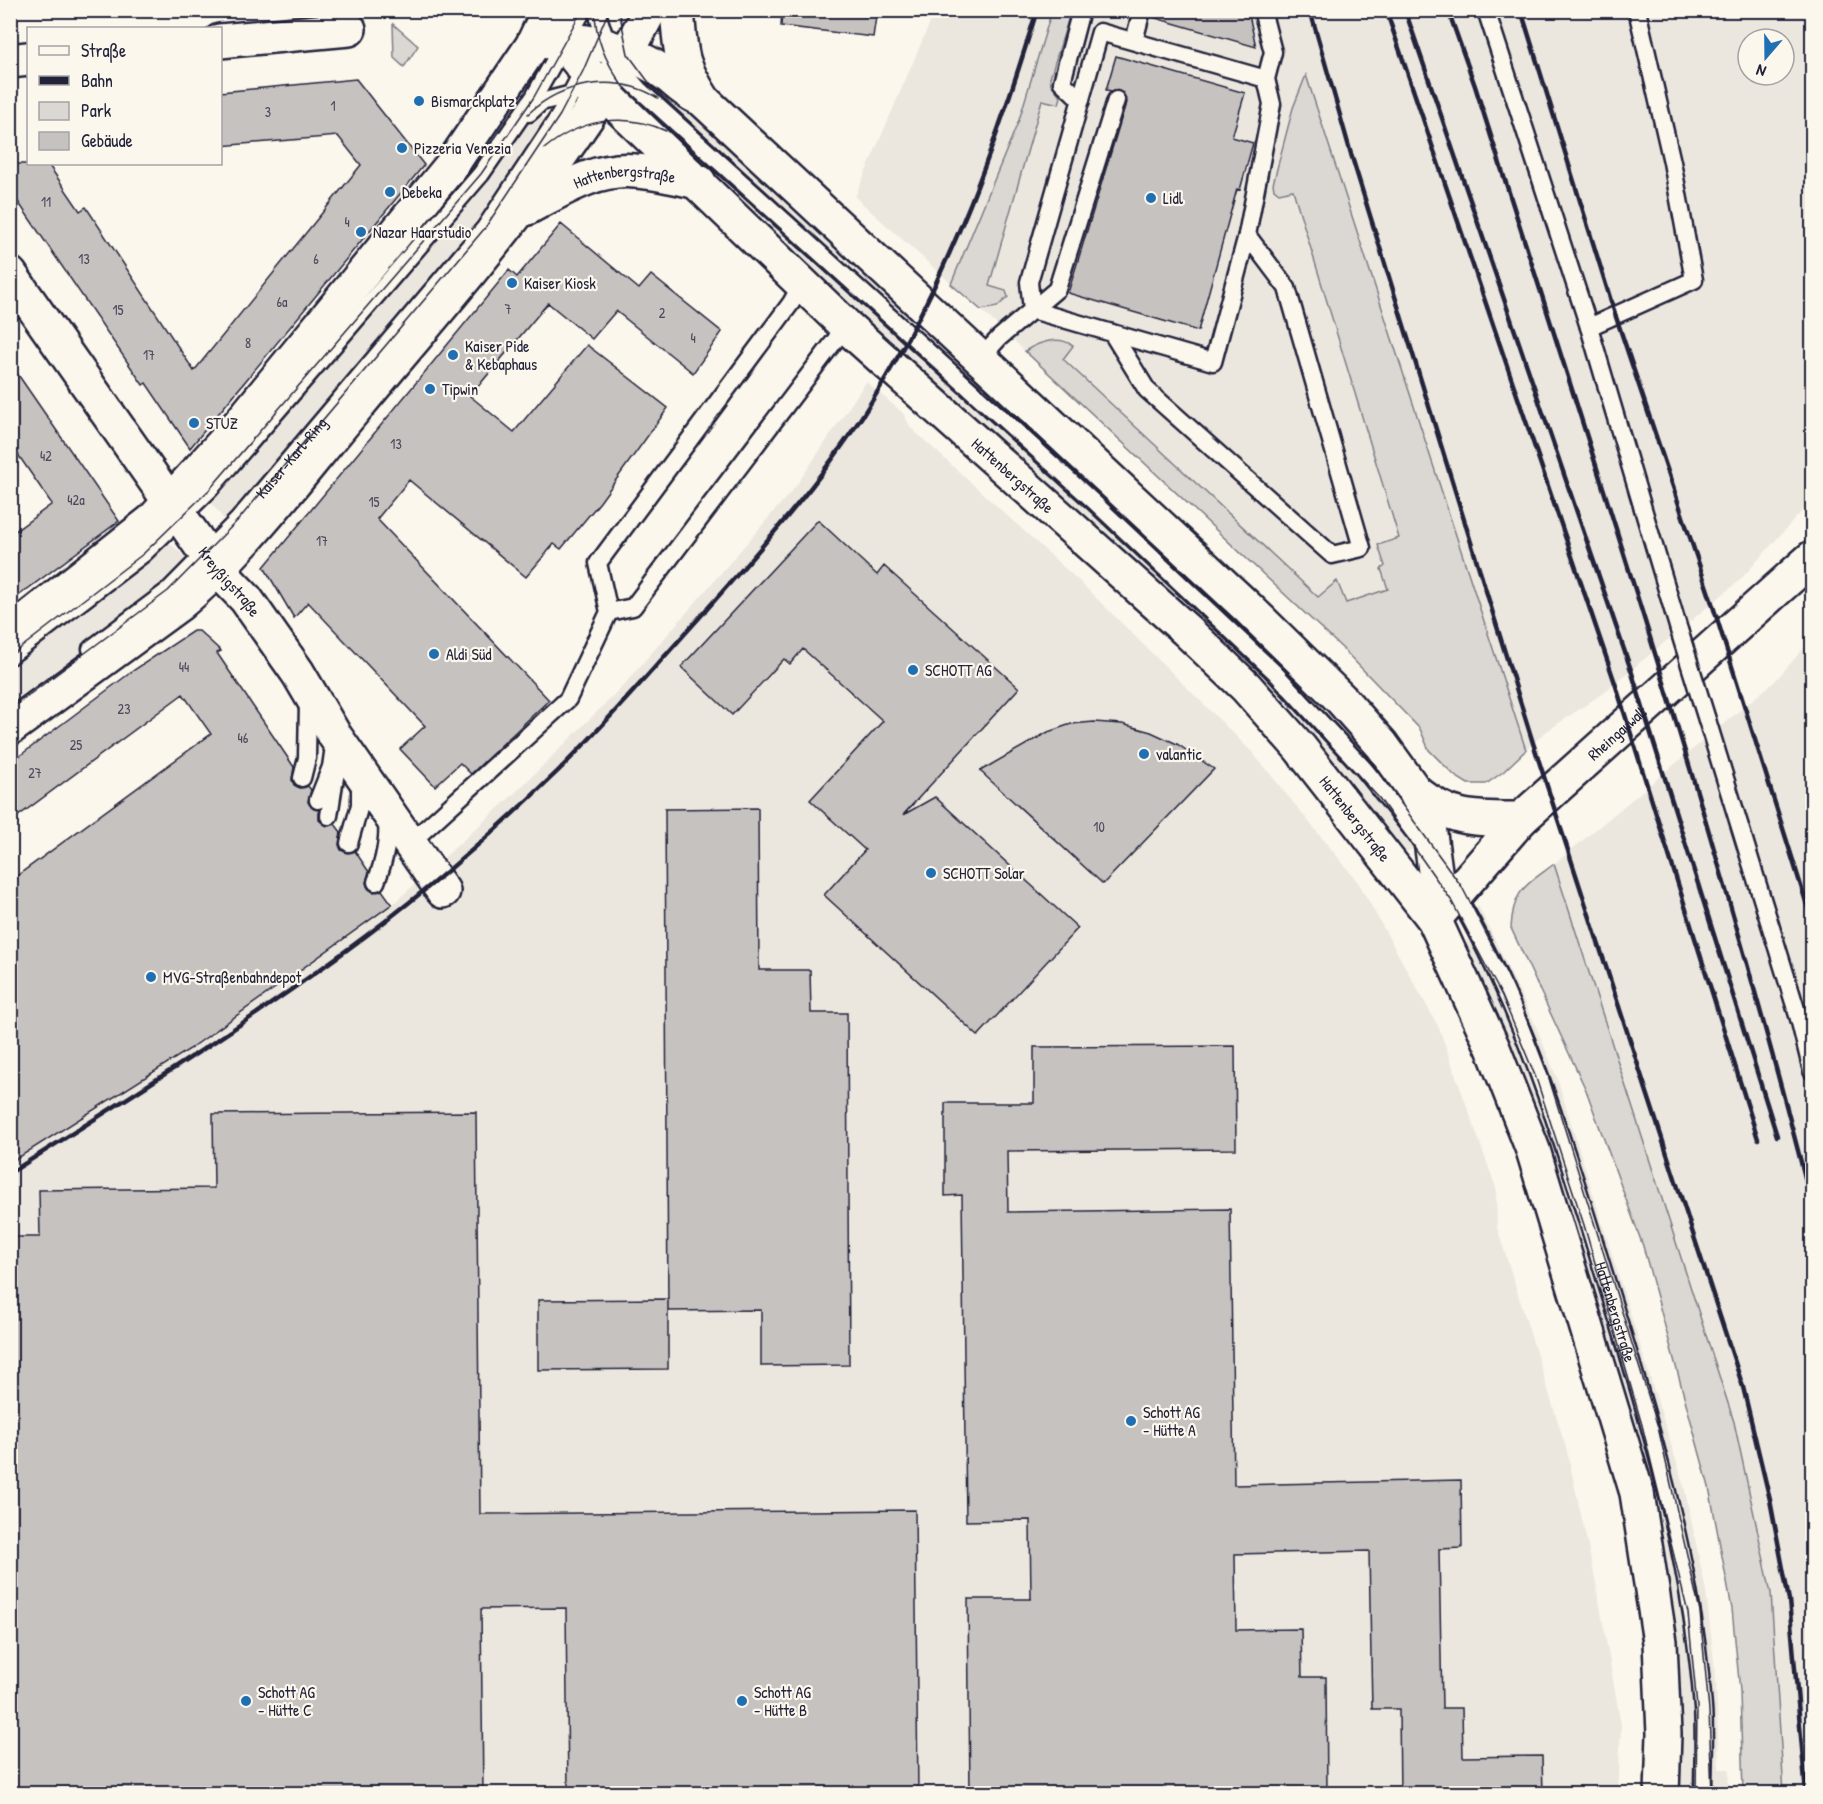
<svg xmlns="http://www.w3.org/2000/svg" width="1823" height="1804" font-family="'Patrick Hand',sans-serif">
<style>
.built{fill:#ebe7df;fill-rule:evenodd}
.green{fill:#dbd8d3;stroke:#7e7d87;stroke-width:1.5}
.building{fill:#c6c2c0;stroke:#22223b;stroke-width:1.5}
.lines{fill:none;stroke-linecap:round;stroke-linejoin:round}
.service-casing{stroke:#22223b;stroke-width:21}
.minor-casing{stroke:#22223b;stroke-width:38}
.tertiary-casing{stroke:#22223b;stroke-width:38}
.service{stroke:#fbf7ec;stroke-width:16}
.minor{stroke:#fbf7ec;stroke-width:33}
.tertiary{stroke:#fbf7ec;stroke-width:33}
.tram{stroke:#22223b;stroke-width:1.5}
.rail{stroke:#22223b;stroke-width:4.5}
.service-bridge-casing{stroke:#22223b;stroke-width:21;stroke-linecap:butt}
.service-bridge{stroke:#fbf7ec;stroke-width:16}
.poi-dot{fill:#1f6fb2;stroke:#fbf7ec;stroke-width:2}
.labels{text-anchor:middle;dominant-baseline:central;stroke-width:4.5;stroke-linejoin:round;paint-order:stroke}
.number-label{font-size:14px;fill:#4b4a5c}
.poi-label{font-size:16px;fill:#22223b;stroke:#fbf7ec;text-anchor:start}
.street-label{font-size:16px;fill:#22223b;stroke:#fbf7ec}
</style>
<rect width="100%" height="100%" fill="#fbf7ec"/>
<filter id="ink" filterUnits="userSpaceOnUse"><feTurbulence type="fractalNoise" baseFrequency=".0167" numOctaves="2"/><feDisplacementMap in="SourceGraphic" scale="12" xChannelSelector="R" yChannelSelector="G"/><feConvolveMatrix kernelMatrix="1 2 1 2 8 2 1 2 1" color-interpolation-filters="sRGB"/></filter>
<g filter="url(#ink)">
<path class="built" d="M 935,11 L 1812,11 L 1812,500 L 1739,581 L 1603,693 L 1543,734 L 1503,772 L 1486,784 L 1468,784 L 1441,764 L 1429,750 L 1420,729 L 1342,648 L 981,310 L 855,197 ZM 1748,39 L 1784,39 L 1784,75 L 1748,75 Z
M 543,68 L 524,105 L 567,136 L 255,511 L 227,520 L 223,518 L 208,499 L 525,83 Z
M 640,74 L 663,86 L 1311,687 L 1400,791 L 1420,846 L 1401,854 L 870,326 L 625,100 L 624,88 Z
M 866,382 L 903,413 L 911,428 L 1081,583 L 1252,752 L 1358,882 L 1439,1028 L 1496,1188 L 1497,1227 L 1567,1451 L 1596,1583 L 1621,1725 L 1618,1793 L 11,1793 L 10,881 L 252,794 L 293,765 L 393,904 L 516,792 L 622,687 L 796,486 Z
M 163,542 L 173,546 L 184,556 L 189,573 L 11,719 L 11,646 Z
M 1812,639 L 1812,1793 L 1784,1793 L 1771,1593 L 1734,1422 L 1554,864 L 1774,682 Z
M 1478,905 L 1535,1024 L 1557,1078 L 1684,1486 L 1706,1591 L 1716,1679 L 1719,1769 L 1729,1769 L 1728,1793 L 1678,1793 L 1680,1734 L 1678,1683 L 1465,955 L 1468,932 Z"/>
<path class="green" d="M 1052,10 L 1071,11 L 1050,78 L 1051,84 L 1061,97 L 1059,104 L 1042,100 L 989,286 L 1006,291 L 1008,297 L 997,307 L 981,310 L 951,284 L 1019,120 Z
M 393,24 L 418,46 L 404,67 L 394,58 Z
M 1306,75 L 1526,750 L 1503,772 L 1486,784 L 1468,784 L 1455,776 L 1429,750 L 1420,729 L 1342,648 L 1025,351 C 1039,342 1059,335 1073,346 L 1063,359 L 1318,597 L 1337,581 L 1346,603 L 1388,589 L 1381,569 L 1385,566 L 1378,545 L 1399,538 L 1293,190 L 1279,193 L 1274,189 L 1273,184 L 1293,108 Z
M 1554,864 L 1734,1422 L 1771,1593 L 1784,1793 L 1743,1793 L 1740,1691 L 1732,1609 L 1709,1487 L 1643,1246 L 1586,1090 L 1511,928 C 1513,890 1525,886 1554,864 Z"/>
<path class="building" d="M 782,10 L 877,10 L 873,37 L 781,26 Z
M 1153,10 L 1248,10 L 1256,47 L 1152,17 Z
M 1116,56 L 1245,93 L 1232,137 L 1253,143 L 1240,190 L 1237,189 L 1198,331 L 1068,293 L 1126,103 L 1123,93 L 1106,90 Z
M 356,79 L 424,165 L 190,448 L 146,383 L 143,385 L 10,190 L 10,164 L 48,164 L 80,211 L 86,207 L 194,371 L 361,165 L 338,136 L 220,146 L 220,92 Z
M 561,224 L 639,289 L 651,275 L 722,332 L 693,373 L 616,311 L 592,339 L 548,303 L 470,396 L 514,432 L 587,345 L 668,408 L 600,502 L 561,549 L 554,544 L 526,577 L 409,480 L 377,519 L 549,700 L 471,774 L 460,763 L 435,786 L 400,749 L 425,726 L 308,602 L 294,618 L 264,567 L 509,270 L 517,277 Z
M 10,363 L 119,521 L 10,602 L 10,535 L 52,504 L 10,443 Z
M 818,520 L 877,575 L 884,566 L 1019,688 L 903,815 L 935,797 L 1078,928 L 978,1036 L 824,895 L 865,850 L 810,800 L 883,721 L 803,649 L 790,664 L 784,659 L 732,715 L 681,667 Z
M 193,631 L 199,631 L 221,651 L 217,653 L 294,767 L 292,780 L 294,785 L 300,788 L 308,786 L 311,790 L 308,802 L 314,809 L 319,810 L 319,820 L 327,826 L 335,824 L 341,832 L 339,845 L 341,850 L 347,853 L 355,851 L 369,872 L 366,883 L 368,888 L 373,892 L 382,890 L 392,904 L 190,1049 L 10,1163 L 10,881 L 211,734 L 183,694 L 10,822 L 10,763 L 134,670 Z
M 1094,722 L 1122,724 L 1151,732 L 1177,744 L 1214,769 L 1103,884 L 980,771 L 1048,732 L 1071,724 Z
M 758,808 L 759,970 L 810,970 L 811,1013 L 847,1013 L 849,1365 L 761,1366 L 761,1310 L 668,1311 L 665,809 Z
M 1235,1046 L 1236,1149 L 1007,1151 L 1008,1212 L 1230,1209 L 1234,1485 L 1461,1480 L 1462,1548 L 1439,1549 L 1442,1708 L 1462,1708 L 1463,1757 L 1542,1756 L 1543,1794 L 1400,1794 L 1399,1709 L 1372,1709 L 1369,1551 L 1235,1554 L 1236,1630 L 1301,1629 L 1302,1677 L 1326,1677 L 1327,1794 L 970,1794 L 968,1599 L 1031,1599 L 1030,1520 L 966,1521 L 962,1195 L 945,1196 L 945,1103 L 1034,1103 L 1034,1047 Z
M 476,1112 L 480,1514 L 915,1510 L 918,1794 L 568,1794 L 566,1608 L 481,1609 L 483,1794 L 10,1794 L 10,1237 L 40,1237 L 39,1190 L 214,1188 L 213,1114 Z
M 668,1299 L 668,1369 L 538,1370 L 538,1300 Z"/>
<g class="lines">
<g class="service-casing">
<g id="service">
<path d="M 597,10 C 603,41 618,67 639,90 L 1093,501 L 1270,668 L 1364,769 L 1426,847"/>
<path d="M 1262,10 L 1273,52 L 1266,79"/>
<path d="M 1486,10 L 1589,327"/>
<path d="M 1637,10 L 1672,162 L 1694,280 L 1589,327 L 1679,630"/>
<path d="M 1100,32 L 1266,79 L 1272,104 L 1247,235 L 1213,362 L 1032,310 L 1029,282 Z"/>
<path d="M 1134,41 L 1141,14"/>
<path d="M 1081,100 L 1062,82 L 1081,10"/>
<path d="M 529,113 L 541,102 L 576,93"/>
<path d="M 1112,333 L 1147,390 L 1332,555 L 1362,548 L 1287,288 L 1247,235"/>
<path d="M 980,359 L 999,338 L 1057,289 L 1116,100"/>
<path d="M 609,612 L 633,607 L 846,326"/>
<path id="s1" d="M 91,649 L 168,591 L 239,519 L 485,228 L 560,115 L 585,67"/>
<path d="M 10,656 L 143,554 L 209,490 L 481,174 L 534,97 L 583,10"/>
<path d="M 1708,723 L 1800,1022 L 1812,1071"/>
<path d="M 302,778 L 307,758 L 308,702"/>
<path d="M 318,800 L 331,767 L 335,740"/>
<path d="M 329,816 L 336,771"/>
<path d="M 349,843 L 360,805 L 360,779"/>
<path d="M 410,843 L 568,699 L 609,612 L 598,563 L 791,303 L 803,282"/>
<path d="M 376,882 C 384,862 389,842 387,820"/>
<path id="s2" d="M 1454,891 C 1522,1006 1561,1134 1600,1261 C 1645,1407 1692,1554 1703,1708 C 1705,1736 1703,1765 1703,1794"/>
</g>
</g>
<g class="minor-casing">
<g id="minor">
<path d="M 220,41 L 349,29"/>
<path d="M 10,61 L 28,59"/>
<path id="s3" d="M 10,274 L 217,569 L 246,599 L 298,673 L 335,736 L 443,891"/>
</g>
</g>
<g class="tertiary-casing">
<g id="tertiary">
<path id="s4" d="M 559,10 L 573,55 L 604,93 L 846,326 L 1186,630 L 1246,687 L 1300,748 L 1434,919 L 1493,1048 L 1533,1150 L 1637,1493 L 1660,1642 L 1664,1734 L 1662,1794"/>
<path d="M 677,10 C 681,54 679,62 704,101 L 1248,608 L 1341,699 L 1382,745 L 1415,791 L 1428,819 L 1436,878 L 1434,919"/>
<path d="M 548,42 C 586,36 628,50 660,70 C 673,78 682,90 697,97"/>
<path id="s5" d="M 527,208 C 560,191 595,167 635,171 C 656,172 678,178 699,182"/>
<path d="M 10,633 L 152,521 L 227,439 L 451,166 L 532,46 L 549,10"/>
<path d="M 10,728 L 178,605 C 247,548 302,471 360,403 C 465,277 575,157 650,10"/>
<path d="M 1415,791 C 1450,821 1476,819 1521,819"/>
<path id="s6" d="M 1434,919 L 1521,819 L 1812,558"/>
</g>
</g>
<use href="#service" class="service"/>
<use href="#minor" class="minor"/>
<use href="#tertiary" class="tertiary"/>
<path class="tram" d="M 595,10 C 595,39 606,61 621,84 L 1088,507 L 1269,678 L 1379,798 L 1451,900 L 1502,996 L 1536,1078 L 1584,1225 L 1642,1425 L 1688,1613 L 1697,1707 L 1696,1794
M 619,10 L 628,54 L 653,88 L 1098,495 L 1282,668 L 1376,769 L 1462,887 L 1516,992 L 1547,1072 L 1658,1427 L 1700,1612 L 1709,1710 L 1712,1794
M 528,114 C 563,81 617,73 658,98
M 544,149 C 579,120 623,111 666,131
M 10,656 L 143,554 L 209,490 L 481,174 L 534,97 L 582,10
M 10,709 L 168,591 L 239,519 L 485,228 L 560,115 L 583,71 L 609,10"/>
<path class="rail" d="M 1310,10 L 1351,154 L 1533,743 L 1743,1387 L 1770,1500 L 1789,1600 L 1806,1794
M 1386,10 L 1615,683 L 1758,1139
M 1405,10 L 1631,670 L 1777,1136
M 1448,10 L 1475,86 C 1593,457 1716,827 1812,1205
M 1521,10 L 1615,314 L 1712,603 L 1812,921
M 10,1173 C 123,1101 236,1031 344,952 C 416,900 494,833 558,771 C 607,723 652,670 699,618 C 764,545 831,471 881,386 C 952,268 997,141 1037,10"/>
<g class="service-bridge-casing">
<path id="service-bridge" d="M 1679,630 L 1708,723"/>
</g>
<use href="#service-bridge" class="service-bridge"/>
</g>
</g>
<g class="poi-dot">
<circle cx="419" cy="101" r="6"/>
<circle cx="402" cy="148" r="6"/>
<circle cx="390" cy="192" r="6"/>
<circle cx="1151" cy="198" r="6"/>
<circle cx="361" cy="232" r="6"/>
<circle cx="512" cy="283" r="6"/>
<circle cx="453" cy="355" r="6"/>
<circle cx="430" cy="389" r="6"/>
<circle cx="194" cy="423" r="6"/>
<circle cx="434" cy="654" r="6"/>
<circle cx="913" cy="670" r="6"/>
<circle cx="1144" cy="754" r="6"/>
<circle cx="931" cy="873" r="6"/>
<circle cx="151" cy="977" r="6"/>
<circle cx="1131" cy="1421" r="6"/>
<circle cx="246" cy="1701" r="6"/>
<circle cx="742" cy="1701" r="6"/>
</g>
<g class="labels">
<g class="number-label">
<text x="333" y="105">1</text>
<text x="268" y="111">3</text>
<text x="46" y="201">11</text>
<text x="347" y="221">4</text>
<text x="84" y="258">13</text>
<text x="316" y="258">6</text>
<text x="282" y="301">6a</text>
<text x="508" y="308">7</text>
<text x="118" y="309">15</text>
<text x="662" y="312">2</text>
<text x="693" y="337">4</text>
<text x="248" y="342">8</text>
<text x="149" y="354">17</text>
<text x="396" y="443">13</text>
<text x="46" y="455">42</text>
<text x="76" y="499">42a</text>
<text x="374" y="501">15</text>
<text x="322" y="540">17</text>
<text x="184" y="666">44</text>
<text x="124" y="708">23</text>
<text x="243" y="737">46</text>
<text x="76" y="744">25</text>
<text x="35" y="772">27</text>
<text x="1099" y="826">10</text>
</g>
<g class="poi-label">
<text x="431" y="101">Bismarckplatz</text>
<text x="414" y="148">Pizzeria Venezia</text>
<text x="402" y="192">Debeka</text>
<text x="1163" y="198">Lidl</text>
<text x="373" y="232">Nazar Haarstudio</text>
<text x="524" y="283">Kaiser Kiosk</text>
<text x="465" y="346">Kaiser Pide<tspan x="465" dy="18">&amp; Kebaphaus</tspan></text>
<text x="442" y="389">Tipwin</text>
<text x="206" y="423">STUZ</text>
<text x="446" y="654">Aldi Süd</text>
<text x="925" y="670">SCHOTT AG</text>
<text x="1156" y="754">valantic</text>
<text x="943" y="873">SCHOTT Solar</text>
<text x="163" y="977">MVG-Straßenbahndepot</text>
<text x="1143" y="1412">Schott AG<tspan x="1143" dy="18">- Hütte A</tspan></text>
<text x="258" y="1692">Schott AG<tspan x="258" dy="18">- Hütte C</tspan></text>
<text x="754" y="1692">Schott AG<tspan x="754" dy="18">- Hütte B</tspan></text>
</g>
<g class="street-label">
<text stroke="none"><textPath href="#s5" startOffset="105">Hattenbergstraße</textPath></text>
<text stroke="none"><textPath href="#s1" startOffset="278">Kaiser-Karl-Ring</textPath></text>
<text stroke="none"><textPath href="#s4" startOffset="656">Hattenbergstraße</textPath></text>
<text stroke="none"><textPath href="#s3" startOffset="378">Kreyßigstraße</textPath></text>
<text stroke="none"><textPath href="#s6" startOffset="261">Rheingauwall</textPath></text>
<text stroke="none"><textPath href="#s4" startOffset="1142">Hattenbergstraße</textPath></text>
<text stroke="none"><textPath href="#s2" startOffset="452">Hattenbergstraße</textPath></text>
</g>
</g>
<rect width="1823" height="1804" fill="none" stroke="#fbf7ec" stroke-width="36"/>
<rect x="18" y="18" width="1787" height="1768" fill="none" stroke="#22223b" stroke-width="2" filter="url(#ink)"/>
<rect x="27" y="27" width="195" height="138" fill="#fbf7ec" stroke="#a4a2a5" stroke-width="1.5"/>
<rect x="39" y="46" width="30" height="9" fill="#fbf7ec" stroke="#a4a2a5" stroke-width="1.5"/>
<text x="81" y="57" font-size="18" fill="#22223b">Straße</text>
<rect x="39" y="76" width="30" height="9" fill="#22223b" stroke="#a4a2a5" stroke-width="1.5"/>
<text x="81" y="87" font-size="18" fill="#22223b">Bahn</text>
<rect x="39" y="102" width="30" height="18" fill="#dbd8d3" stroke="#a4a2a5" stroke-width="1.5"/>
<text x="81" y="117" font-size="18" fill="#22223b">Park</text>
<rect x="39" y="132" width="30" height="18" fill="#c6c2c0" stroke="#a4a2a5" stroke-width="1.5"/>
<text x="81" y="147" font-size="18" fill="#22223b">Gebäude</text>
<g transform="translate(1766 57) rotate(200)"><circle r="28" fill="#fbf7ec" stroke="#a4a2a5" stroke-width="1.5"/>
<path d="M0-4.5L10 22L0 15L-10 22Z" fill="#1f6fb2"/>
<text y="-9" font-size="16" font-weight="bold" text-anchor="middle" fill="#22223b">N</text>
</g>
</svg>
